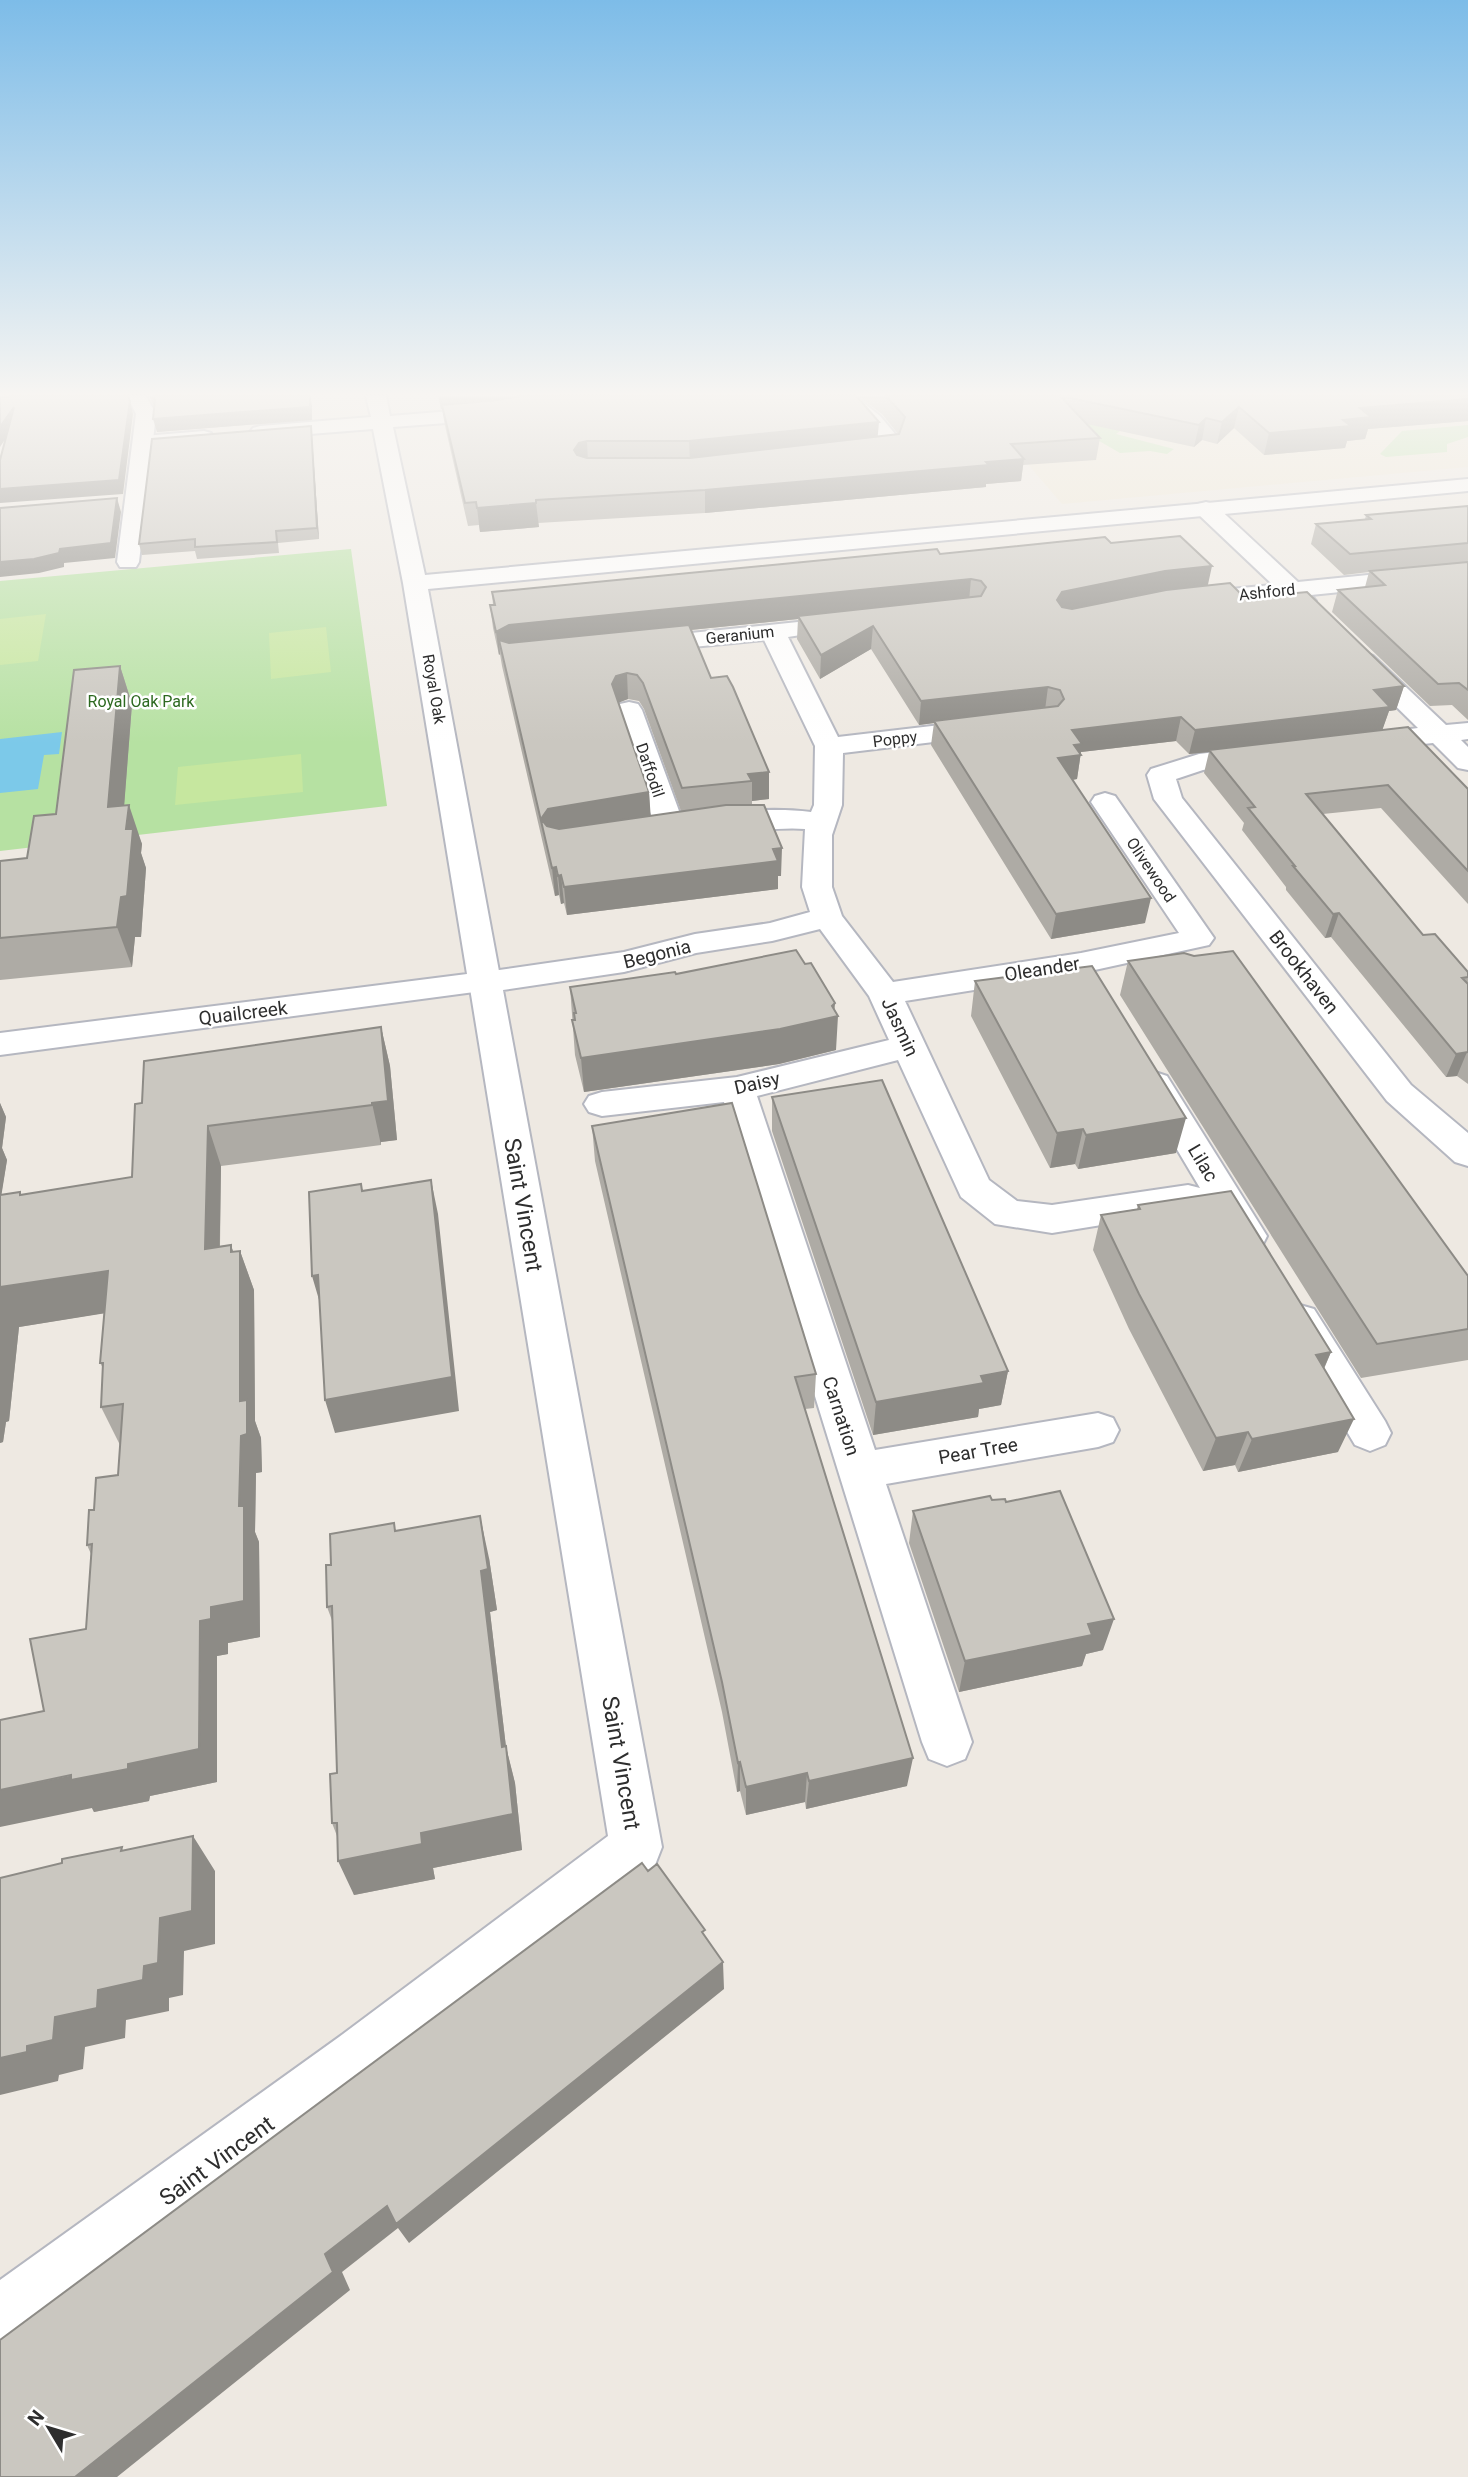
<svg xmlns="http://www.w3.org/2000/svg" width="1468" height="2477" font-family="Roboto,sans-serif">
<style>
.education{fill:#eee6d3}
.green{fill:#b6e1a2}
.pitch{fill:#c6e79f}
.water{fill:#7cc9e9}
.lines{fill:none;stroke-linecap:round;stroke-linejoin:round}
.street-casing{stroke:#b5b7c0;stroke-width:4}
.secondary-casing{stroke:#b5b7c0;stroke-width:4}
.street{fill:#fff;fill-rule:evenodd}
.secondary{fill:#fff;fill-rule:evenodd}
.wall{fill:#aeaba5;fill-rule:evenodd}
.shaded-wall{fill:#8d8b86}
.building{fill:#cac7c0;stroke:#8d8b86;stroke-width:2}
.labels{text-anchor:middle;dominant-baseline:central;stroke-width:5;stroke-linejoin:round;paint-order:stroke}
.far-street-label{font-size:16px;fill:#2e2e2e;stroke:#fff}
.far-park-label{font-size:16px;fill:#2d6920;stroke:#fff}
.street-label{font-size:19px;fill:#2e2e2e;stroke:#fff}
.near-street-label{font-size:23px;fill:#2e2e2e;stroke:#fff}
</style>
<rect width="100%" height="100%" fill="#eee9e2"/>
<path class="education" d="M 969,396 L 1468,396 L 1468,467 L 1062,504 Z"/>
<path class="green" d="M 1132,422 L 1116,434 L 1174,449 L 1167,454 L 1150,451 L 1120,453 L 1094,438 L 1076,423 Z
M 1468,425 L 1468,437 L 1447,444 L 1447,452 L 1386,457 L 1380,454 L 1402,431 Z
M 351,549 L 387,806 L 0,851 L 0,581 Z"/>
<path class="pitch" d="M 46,614 L 38,661 L 0,665 L 0,619 Z
M 326,627 L 331,672 L 271,679 L 269,633 Z
M 301,754 L 303,792 L 175,805 L 178,767 Z"/>
<path class="water" d="M 62,732 L 59,754 L 44,755 L 38,789 L 0,793 L 0,739 Z"/>
<g class="lines">
<g class="street-casing">
<path id="street" d="M 127,396 L 146,396 L 156,414 L 139,562 L 136,567 L 120,567 L 117,562 L 136,414 Z
M 828,396 L 853,396 L 860,400 L 880,416 L 901,441 L 895,455 L 856,463 L 849,461 L 846,457 L 849,453 L 879,447 L 881,441 L 860,419 Z
M 1206,502 L 1214,504 L 1298,582 L 1468,565 L 1468,579 L 1311,595 L 1316,601 L 1312,606 C 1300,609 1295,606 1286,597 L 1190,607 L 1182,605 L 1178,600 L 1182,595 L 1190,593 L 1273,585 L 1198,514 L 1195,509 L 1198,504 Z
M 798,622 L 807,624 L 810,629 L 807,634 L 788,637 L 838,737 L 983,720 L 992,722 L 996,728 L 992,734 L 983,736 L 843,753 L 842,805 L 832,835 L 832,887 L 842,916 L 893,982 L 1081,953 L 1179,933 L 1091,802 L 1095,796 L 1105,793 L 1115,796 L 1214,938 L 1209,945 L 1081,973 L 905,1001 L 989,1180 L 1017,1201 L 1052,1205 L 1188,1185 L 1200,1188 L 1138,1084 L 1143,1076 L 1155,1072 L 1167,1076 L 1267,1236 L 1262,1246 L 1248,1250 L 1234,1246 L 1206,1199 L 1201,1207 L 1188,1211 L 1052,1233 L 995,1224 L 961,1197 L 898,1060 L 757,1096 L 875,1450 L 1098,1413 L 1113,1418 L 1119,1430 L 1113,1442 L 1098,1447 L 886,1484 L 972,1742 L 965,1759 L 947,1766 L 929,1759 L 922,1742 L 724,1102 L 602,1116 L 589,1112 L 584,1104 L 589,1096 L 602,1092 L 737,1077 L 889,1040 L 869,996 L 820,929 L 772,941 L 696,953 L 624,972 L 503,990 L 662,1847 L 655,1865 L 379,2077 L 22,2340 L 0,2350 L 0,2280 L 339,2037 L 608,1836 L 469,982 L 473,975 L 485,972 L 624,952 L 695,934 L 770,923 L 810,912 L 802,887 L 805,829 C 775,826 731,836 706,830 L 702,824 L 706,818 C 739,810 777,808 811,812 L 814,805 L 815,746 L 764,640 L 642,652 L 633,650 L 630,645 L 633,640 L 642,638 Z
M 1364,653 L 1373,656 L 1446,725 L 1468,723 L 1468,739 L 1461,740 L 1468,747 L 1468,770 L 1458,768 L 1433,743 L 1366,750 L 1356,748 L 1352,742 L 1356,736 L 1418,728 L 1355,666 L 1351,661 L 1355,656 Z
M 629,702 L 638,704 L 642,710 L 686,830 L 681,836 L 671,839 L 661,836 L 656,830 L 616,710 L 620,704 Z
M 1257,747 L 1267,749 L 1271,755 L 1267,761 L 1203,770 L 1176,779 L 1182,798 L 1411,1085 L 1468,1133 L 1468,1166 L 1455,1162 L 1387,1101 L 1154,799 L 1147,775 L 1151,769 L 1199,754 Z
M 1300,1305 L 1314,1309 L 1385,1421 L 1391,1433 L 1385,1445 L 1370,1451 L 1355,1445 L 1280,1320 L 1286,1309 Z"/>
</g>
<g class="secondary-casing">
<path id="secondary" d="M 366,396 L 386,396 L 390,416 L 500,407 L 563,396 L 608,396 L 599,402 L 500,419 L 393,427 L 425,575 L 1468,479 L 1468,491 L 428,589 L 501,982 L 497,989 L 0,1055 L 0,1033 L 467,974 L 403,583 L 373,429 L 260,438 L 253,436 L 250,432 L 253,428 L 260,426 L 371,417 Z
M 204,431 L 211,433 L 214,437 L 211,441 L 144,448 L 137,446 L 134,442 L 137,438 L 144,436 Z"/>
</g>
<use href="#street" class="street"/>
<use href="#secondary" class="secondary"/>
</g>
<path class="wall" d="M 149,396 L 310,396 L 312,406 L 312,420 L 157,432 L 154,406 Z
M 438,396 L 855,396 L 878,436 L 898,434 L 882,414 L 858,396 L 1468,396 L 1468,421 L 1368,429 L 1365,439 L 1347,441 L 1345,448 L 1264,455 L 1234,428 L 1217,444 L 1202,440 L 1194,447 L 1087,424 L 1100,438 L 1096,460 L 1023,465 L 1021,481 L 986,484 L 986,487 L 705,513 L 538,523 L 539,527 L 480,532 L 479,525 L 468,526 L 445,426 L 442,409 L 441,409 Z
M 311,426 L 312,437 L 319,539 L 278,543 L 279,553 L 197,559 L 195,551 L 142,555 L 139,544 Z
M 1468,506 L 1468,720 L 1452,705 L 1430,706 L 1332,612 L 1338,590 L 1365,587 L 1369,572 L 1344,575 L 1311,544 L 1316,524 L 1365,519 L 1366,515 Z
M 1111,543 L 1208,586 L 1245,598 L 1404,686 L 1396,710 L 1389,711 L 1382,730 L 1468,789 L 1468,904 L 1381,808 L 1323,814 L 1423,935 L 1468,972 L 1468,1084 L 1457,1076 L 1446,1077 L 1331,937 L 1325,938 L 1286,890 L 1286,887 L 1242,830 L 1244,823 L 1204,773 L 1209,752 L 1189,754 L 1176,741 L 1081,752 L 1077,779 L 1072,780 L 1145,923 L 1051,939 L 931,745 L 934,723 L 919,725 L 871,649 L 820,679 L 797,639 L 798,619 L 691,630 L 711,678 L 769,799 L 752,801 L 752,805 L 781,876 L 778,876 L 778,889 L 567,915 L 564,903 L 561,904 L 559,895 L 555,896 L 502,666 L 500,654 L 499,655 L 493,628 L 490,605 L 493,605 L 492,592 L 940,554 ZM 628,699 L 639,701 L 644,709 L 681,811 L 650,816 L 649,792 L 618,702 Z
M 120,666 L 132,704 L 124,805 L 142,844 L 141,853 L 146,868 L 141,937 L 135,937 L 132,967 L 0,980 L 0,861 L 27,858 L 56,814 Z
M 1128,961 L 1468,1276 L 1468,1360 L 1361,1378 L 1120,995 Z
M 805,964 L 835,1010 L 836,1050 L 779,1064 L 584,1092 L 575,1055 L 570,987 L 676,974 Z
M 975,981 L 1176,1153 L 1078,1169 L 1075,1164 L 1050,1168 L 971,1016 Z
M 381,1027 L 390,1066 L 397,1140 L 381,1142 L 381,1145 L 221,1166 L 220,1246 L 231,1245 L 233,1252 L 240,1251 L 254,1290 L 255,1421 L 261,1438 L 262,1472 L 256,1473 L 255,1532 L 259,1542 L 260,1637 L 228,1643 L 228,1654 L 217,1656 L 217,1782 L 150,1796 L 149,1801 L 94,1812 L 44,1711 L 86,1629 L 91,1554 L 87,1545 L 94,1510 L 118,1475 L 120,1445 L 101,1407 L 103,1368 L 100,1363 L 104,1313 L 19,1327 L 9,1421 L 6,1422 L 3,1442 L 0,1443 L 0,1103 L 6,1117 L 2,1148 L 7,1160 L 1,1195 L 20,1192 L 21,1195 L 132,1177 L 142,1103 Z
M 772,1097 L 1008,1371 L 1001,1405 L 979,1409 L 978,1417 L 873,1435 L 772,1131 Z
M 592,1126 L 816,1374 L 814,1408 L 805,1409 L 907,1786 L 806,1809 L 805,1802 L 746,1815 L 740,1791 L 737,1792 L 722,1712 L 595,1161 Z
M 1138,1205 L 1331,1352 L 1324,1369 L 1338,1452 L 1238,1472 L 1235,1465 L 1203,1471 L 1129,1329 L 1093,1250 L 1101,1215 L 1137,1209 Z
M 992,1500 L 1103,1650 L 1086,1654 L 1082,1666 L 959,1692 L 909,1543 L 913,1511 Z
M 396,1531 L 489,1558 L 497,1610 L 490,1612 L 506,1747 L 515,1783 L 522,1850 L 433,1868 L 435,1879 L 354,1895 L 337,1836 L 332,1823 L 337,1773 L 333,1623 L 327,1607 L 331,1565 Z"/>
<path class="shaded-wall" d="M 310,396 L 312,406 L 312,420 L 157,432 L 153,419 Z
M 439,396 L 546,396 L 441,409 Z
M 1468,399 L 1468,421 L 1368,429 L 1365,439 L 1347,441 L 1345,448 L 1264,455 L 1269,433 L 1343,420 L 1360,408 Z
M 130,401 L 133,414 L 123,494 L 0,503 L 0,489 Z
M 14,407 L 18,420 L 0,447 L 0,427 Z
M 1239,407 L 1234,428 L 1217,444 L 1222,422 Z
M 1206,418 L 1202,440 L 1194,447 L 1199,425 Z
M 879,422 L 877,444 L 690,463 L 689,441 Z
M 311,426 L 312,437 L 319,539 L 317,528 Z
M 587,441 L 588,463 L 580,465 L 574,450 L 579,443 Z
M 1024,459 L 1021,481 L 986,484 L 986,487 L 705,513 L 705,490 Z
M 117,498 L 121,512 L 115,558 L 64,563 L 64,567 L 39,573 L 0,577 L 0,562 L 60,549 Z
M 536,503 L 539,527 L 480,532 L 477,508 Z
M 1212,566 L 1207,589 L 1054,623 L 1057,600 L 1062,592 L 1165,571 Z
M 971,579 L 969,601 L 798,616 L 798,619 L 512,648 L 499,640 L 500,654 L 499,655 L 496,632 L 509,625 Z
M 873,626 L 871,649 L 820,679 L 821,655 Z
M 120,666 L 132,704 L 121,847 L 108,807 Z
M 627,673 L 628,699 L 618,703 L 612,684 L 616,676 Z
M 1404,686 L 1396,710 L 1389,711 L 1382,731 L 1209,750 L 1209,752 L 1189,754 L 1195,730 L 1374,690 Z
M 1048,687 L 1045,710 L 934,721 L 934,723 L 919,725 L 921,701 Z
M 1181,717 L 1176,741 L 1081,752 L 1077,779 L 1054,783 L 1058,758 L 1072,730 Z
M 769,772 L 769,799 L 752,801 L 752,781 L 748,774 Z
M 649,792 L 651,820 L 551,836 L 541,819 L 548,809 Z
M 129,805 L 142,844 L 141,853 L 146,868 L 141,937 L 135,937 L 132,967 L 117,927 Z
M 782,848 L 781,876 L 778,876 L 778,889 L 567,915 L 564,887 Z
M 556,867 L 559,895 L 555,896 L 552,868 Z
M 561,875 L 564,903 L 561,904 L 558,876 Z
M 1151,898 L 1145,923 L 1051,939 L 1056,914 Z
M 1339,913 L 1331,937 L 1325,938 L 1333,914 Z
M 835,1003 L 834,1016 L 838,1016 L 836,1050 L 779,1064 L 584,1092 L 581,1058 Z
M 381,1027 L 390,1066 L 397,1140 L 381,1142 L 381,1145 L 372,1103 Z
M 1467,1052 L 1457,1076 L 1446,1077 L 1456,1054 Z
M 0,1103 L 6,1117 L 2,1148 L 7,1160 L 0,1204 Z
M 1186,1118 L 1176,1153 L 1078,1169 L 1086,1135 Z
M 208,1126 L 221,1166 L 219,1288 L 205,1249 Z
M 1083,1129 L 1075,1164 L 1050,1168 L 1057,1133 Z
M 431,1180 L 438,1214 L 459,1411 L 335,1433 L 325,1400 Z
M 231,1245 L 240,1273 L 240,1251 L 254,1290 L 255,1421 L 261,1438 L 262,1472 L 256,1473 L 255,1532 L 259,1542 L 260,1637 L 228,1643 L 228,1654 L 217,1656 L 217,1782 L 150,1796 L 149,1801 L 94,1812 L 92,1808 L 0,1827 L 0,1790 L 128,1764 L 200,1621 L 211,1607 L 239,1506 L 240,1401 Z
M 108,1271 L 125,1310 L 19,1327 L 9,1421 L 6,1422 L 3,1442 L 0,1443 L 0,1287 Z
M 318,1275 L 322,1310 L 312,1276 Z
M 1331,1352 L 1316,1386 L 1316,1355 Z
M 1008,1371 L 1001,1405 L 979,1409 L 978,1417 L 873,1435 L 876,1402 L 981,1376 Z
M 1354,1419 L 1338,1452 L 1238,1472 L 1252,1439 Z
M 1248,1432 L 1235,1465 L 1203,1471 L 1216,1438 Z
M 480,1516 L 489,1558 L 497,1610 L 490,1612 L 506,1747 L 515,1783 L 522,1850 L 433,1868 L 435,1879 L 354,1895 L 338,1861 L 421,1833 L 502,1747 L 481,1571 Z
M 1114,1619 L 1103,1650 L 1086,1654 L 1082,1666 L 959,1692 L 965,1661 L 1088,1624 Z
M 913,1758 L 907,1786 L 806,1809 L 809,1781 Z
M 740,1762 L 740,1791 L 737,1792 L 738,1763 Z
M 807,1773 L 805,1802 L 746,1815 L 746,1787 Z
M 193,1836 L 215,1871 L 215,1944 L 184,1951 L 183,1995 L 169,1998 L 169,2011 L 126,2020 L 125,2038 L 85,2047 L 83,2069 L 59,2075 L 58,2081 L 0,2095 L 0,2058 L 27,2046 L 55,2017 L 98,1990 L 144,1966 L 160,1918 Z
M 723,1962 L 724,1989 L 409,2243 L 398,2228 L 342,2272 L 350,2290 L 117,2477 L 75,2477 L 325,2254 L 387,2206 Z"/>
<path class="building" d="M 12,396 L 128,396 L 130,401 L 119,480 L 0,489 L 0,460 L 14,407 L 0,427 L 0,397 Z
M 153,396 L 310,396 L 310,407 L 153,419 L 155,400 Z
M 520,396 L 855,396 L 859,399 L 879,422 L 689,441 L 587,441 L 579,443 L 574,450 L 577,455 L 587,458 L 690,458 L 899,434 L 905,417 L 886,396 L 1468,396 L 1468,399 L 1360,408 L 1371,417 L 1343,420 L 1351,426 L 1269,433 L 1239,407 L 1222,422 L 1206,418 L 1199,425 L 1060,396 L 1100,438 L 1011,444 L 1024,459 L 986,462 L 989,465 L 705,490 L 536,500 L 536,503 L 477,508 L 476,502 L 465,503 L 442,405 L 498,400 Z
M 311,426 L 317,528 L 276,531 L 277,542 L 195,547 L 195,539 L 139,544 L 152,439 Z
M 117,498 L 111,543 L 60,549 L 59,553 L 34,559 L 0,562 L 0,508 Z
M 1468,506 L 1468,543 L 1350,554 L 1316,524 L 1371,519 L 1366,515 Z
M 1180,536 L 1212,566 L 1165,571 L 1062,592 L 1057,600 L 1062,607 L 1072,609 L 1166,590 L 1230,583 L 1245,598 L 1307,592 L 1404,686 L 1374,690 L 1390,707 L 1195,730 L 1181,717 L 1072,730 L 1082,744 L 1074,745 L 1081,755 L 1058,758 L 1151,898 L 1056,914 L 934,721 L 1058,706 L 1064,699 L 1060,690 L 1048,687 L 921,701 L 873,626 L 821,655 L 798,616 L 981,596 L 986,587 L 981,581 L 971,579 L 509,625 L 496,632 L 490,605 L 495,605 L 492,592 L 937,549 L 940,554 L 1105,537 L 1111,543 Z
M 1468,562 L 1468,690 L 1459,683 L 1438,684 L 1338,590 L 1385,585 L 1370,571 Z
M 689,625 L 711,678 L 727,676 L 733,687 L 769,772 L 748,774 L 752,781 L 682,788 L 643,683 L 637,675 L 627,673 L 616,676 L 612,684 L 649,792 L 548,809 L 541,819 L 547,826 L 559,829 L 726,805 L 764,805 L 782,848 L 773,849 L 778,861 L 564,887 L 561,875 L 558,876 L 556,867 L 552,868 L 499,640 L 509,643 Z
M 120,666 L 108,807 L 129,805 L 126,829 L 133,829 L 127,896 L 121,897 L 117,927 L 0,938 L 0,861 L 27,858 L 34,816 L 56,814 L 74,670 Z
M 1408,727 L 1468,789 L 1468,871 L 1388,785 L 1306,794 L 1423,935 L 1435,934 L 1468,972 L 1468,977 L 1462,978 L 1468,984 L 1468,1052 L 1456,1054 L 1339,913 L 1333,914 L 1293,866 L 1295,866 L 1248,808 L 1255,807 L 1209,750 Z
M 796,950 L 805,964 L 811,963 L 835,1003 L 832,1006 L 838,1016 L 780,1029 L 581,1058 L 572,1020 L 575,1020 L 574,1013 L 576,1013 L 570,987 L 675,972 L 676,974 Z
M 1233,951 L 1468,1276 L 1468,1329 L 1377,1344 L 1128,961 L 1184,953 L 1194,956 Z
M 1092,966 L 1186,1118 L 1086,1135 L 1083,1129 L 1057,1133 L 975,981 Z
M 381,1027 L 388,1101 L 372,1103 L 372,1105 L 208,1126 L 205,1249 L 231,1245 L 231,1252 L 240,1251 L 240,1401 L 247,1400 L 247,1434 L 241,1436 L 239,1506 L 244,1506 L 244,1601 L 211,1607 L 211,1619 L 200,1621 L 199,1749 L 128,1764 L 128,1769 L 71,1780 L 71,1775 L 0,1790 L 0,1720 L 44,1711 L 30,1639 L 86,1629 L 92,1544 L 87,1545 L 89,1510 L 94,1510 L 96,1478 L 118,1475 L 123,1404 L 101,1407 L 103,1363 L 100,1363 L 108,1271 L 0,1287 L 0,1195 L 20,1192 L 20,1195 L 132,1177 L 135,1104 L 142,1103 L 144,1061 Z
M 882,1080 L 1008,1371 L 981,1376 L 984,1383 L 876,1402 L 772,1097 Z
M 732,1103 L 816,1374 L 795,1377 L 913,1758 L 809,1781 L 807,1773 L 746,1787 L 740,1762 L 738,1763 L 722,1682 L 592,1126 Z
M 431,1180 L 452,1377 L 325,1400 L 318,1275 L 312,1276 L 309,1192 L 361,1184 L 362,1191 Z
M 1231,1191 L 1331,1352 L 1316,1355 L 1354,1419 L 1252,1439 L 1248,1432 L 1216,1438 L 1139,1294 L 1101,1215 L 1140,1209 L 1138,1205 Z
M 1060,1491 L 1114,1619 L 1088,1624 L 1092,1635 L 965,1661 L 913,1511 L 990,1496 L 992,1500 L 1005,1499 L 1006,1502 Z
M 480,1516 L 488,1569 L 481,1571 L 502,1747 L 506,1746 L 513,1814 L 421,1833 L 422,1844 L 338,1861 L 337,1823 L 332,1823 L 330,1774 L 337,1773 L 332,1606 L 327,1607 L 326,1565 L 331,1565 L 330,1534 L 394,1523 L 395,1531 Z
M 193,1836 L 192,1911 L 160,1918 L 158,1963 L 144,1966 L 143,1980 L 98,1990 L 97,2008 L 55,2017 L 53,2040 L 27,2046 L 27,2052 L 0,2058 L 0,1878 L 62,1863 L 62,1859 L 122,1847 L 121,1851 Z
M 642,1863 L 648,1871 L 657,1864 L 705,1930 L 702,1932 L 723,1962 L 396,2224 L 387,2206 L 325,2254 L 333,2272 L 75,2477 L 0,2477 L 0,2340 Z"/>
<linearGradient id="sky" x2="0" y2="1"><stop stop-color="#7dbce8"/><stop offset="0.53" stop-color="#f7f5f2"/><stop offset="1" stop-color="#f7f5f2" stop-opacity="0"/></linearGradient>
<rect width="1468" height="743" fill="url(#sky)"/>
<g class="labels">
<g class="far-street-label">
<text transform="translate(1267 592) rotate(-6)">Ashford</text>
<text transform="translate(740 635) rotate(-6)">Geranium</text>
<text transform="translate(434 689) rotate(80)">Royal Oak</text>
<text transform="translate(895 739) rotate(-7)">Poppy</text>
<text transform="translate(650 770) rotate(71)">Daffodil</text>
<text transform="translate(1151 870) rotate(56)">Olivewood</text>
</g>
<g class="far-park-label">
<text x="141" y="701">Royal Oak Park</text>
</g>
<g class="street-label">
<text transform="translate(657 954) rotate(-14)">Begonia</text>
<text transform="translate(1042 969) rotate(-9)">Oleander</text>
<text transform="translate(1304 972) rotate(52)">Brookhaven</text>
<text transform="translate(243 1013) rotate(-7)">Quailcreek</text>
<text transform="translate(900 1027) rotate(65)">Jasmin</text>
<text transform="translate(757 1083) rotate(-13)">Daisy</text>
<text transform="translate(1203 1163) rotate(59)">Lilac</text>
<text transform="translate(841 1416) rotate(72)">Carnation</text>
<text transform="translate(978 1451) rotate(-10)">Pear Tree</text>
</g>
<g class="near-street-label">
<text transform="translate(523 1205) rotate(80)">Saint Vincent</text>
<text transform="translate(621 1763) rotate(80)">Saint Vincent</text>
<text transform="translate(217 2161) rotate(-36)">Saint Vincent</text>
</g>
</g>
<g transform="translate(49 2428) rotate(308)" stroke="#ffffff" stroke-width="5" paint-order="stroke">
<path d="M0-5L12 26L0 18L-12 26Z" fill="#2e2e2e"/>
<text y="-10" font-size="19" font-weight="bold" text-anchor="middle" fill="#2e2e2e">N</text>
</g>
</svg>
